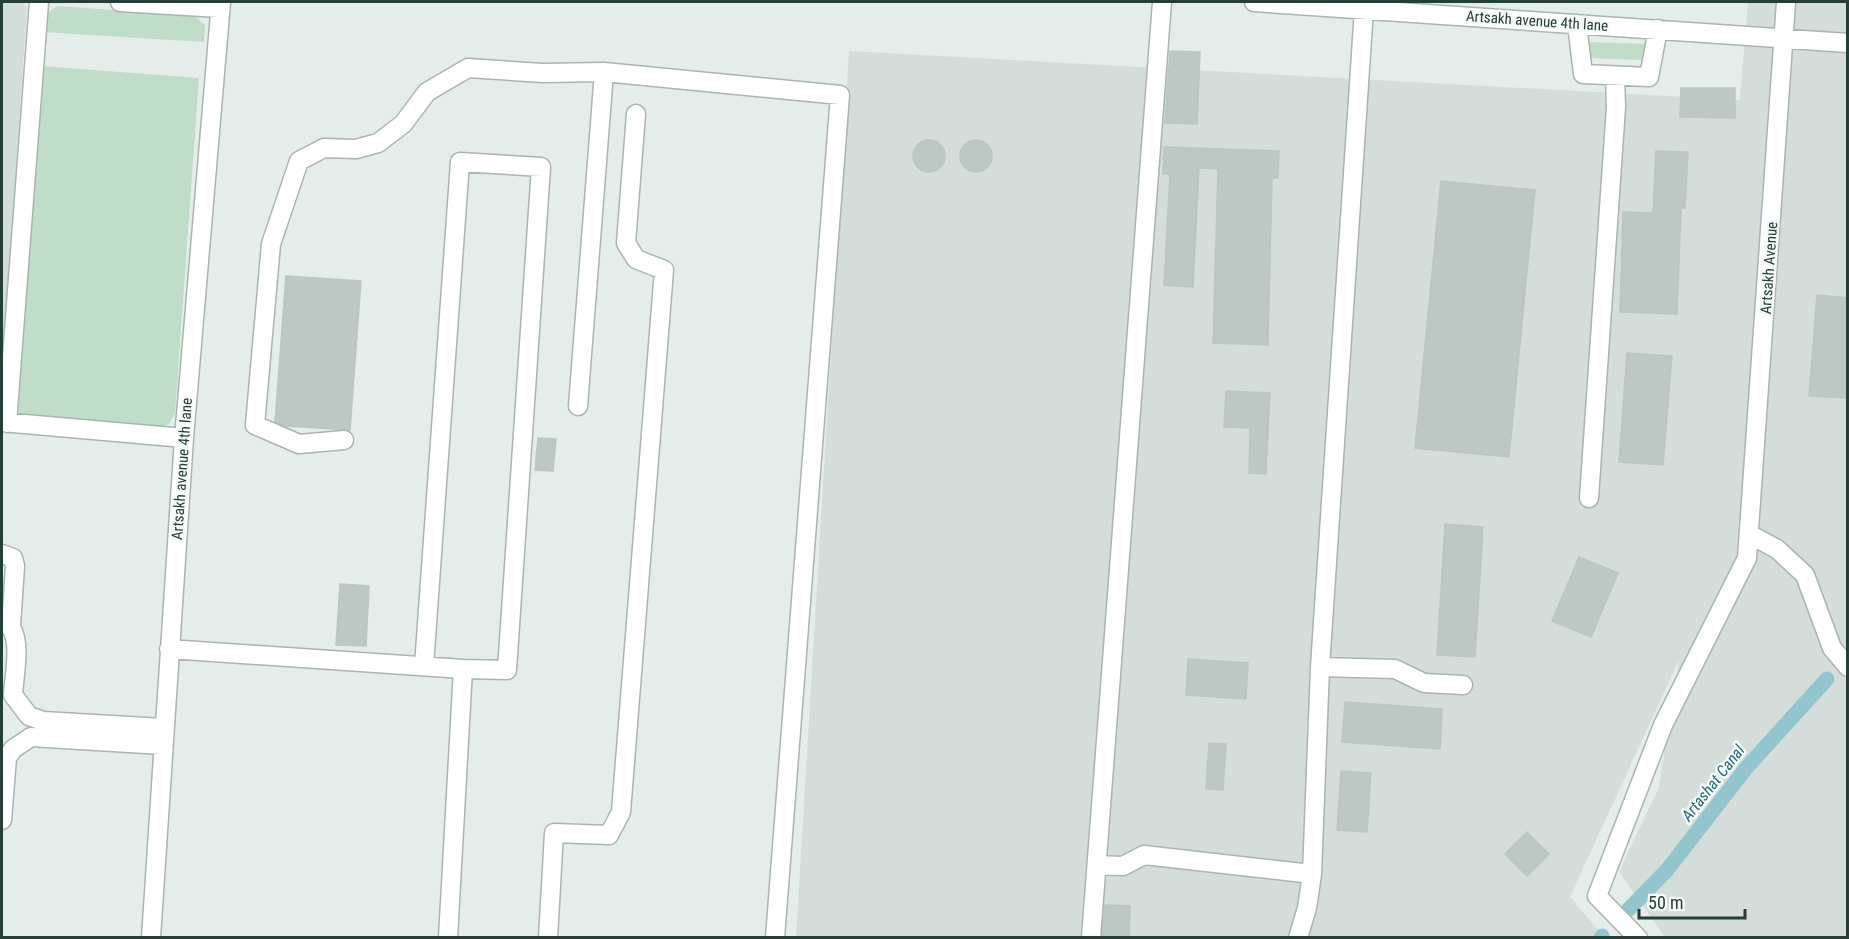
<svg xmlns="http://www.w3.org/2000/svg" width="1849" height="939" font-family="'Roboto Condensed',sans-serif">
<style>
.built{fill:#d4ddd9}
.green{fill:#c0ddc8}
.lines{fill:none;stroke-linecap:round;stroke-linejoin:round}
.canal{stroke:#92c5ce;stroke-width:15}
.building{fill:#bbc8c3;stroke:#b8c7c1;stroke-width:1.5}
.minor-casing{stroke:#a8b5b1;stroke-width:21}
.minor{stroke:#fff;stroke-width:18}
.labels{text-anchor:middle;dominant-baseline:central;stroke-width:5;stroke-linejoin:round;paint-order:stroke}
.street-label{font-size:15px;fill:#253e38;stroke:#f6faf8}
.water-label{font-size:16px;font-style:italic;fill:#236977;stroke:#f6faf8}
</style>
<rect width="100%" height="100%" fill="#e5edea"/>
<path class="built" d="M 2,2 L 22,2 L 27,8 L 2,365 Z
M 1748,2 L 1847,2 L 1847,937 L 1665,937 L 1619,872 L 1659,787 L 1679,660 L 1570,897 L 1604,937 L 796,938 L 849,51 L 1740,100 Z"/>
<path class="green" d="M 57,6 L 195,16 L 205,25 L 204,42 L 42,32 L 46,14 Z
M 1587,42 L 1647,44 L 1644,60 L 1589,58 Z
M 41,66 L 199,78 L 175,413 L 169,424 L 161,429 L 24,416 L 17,410 L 14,400 Z"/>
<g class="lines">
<path class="canal" d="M 1628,910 L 1667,870 L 1747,767 L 1827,679
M 1601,938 L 1602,936"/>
</g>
<path class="building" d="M 1170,51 L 1200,52 L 1197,124 L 1165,123 Z
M 1681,88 L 1735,88 L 1735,118 L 1680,117 Z
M960 156a16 16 0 1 1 32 0a16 16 0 1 1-32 0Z
M913 156a16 16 0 1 1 32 0a16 16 0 1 1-32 0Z
M 1164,147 L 1279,151 L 1278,178 L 1272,178 L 1268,345 L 1213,343 L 1218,169 L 1199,168 L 1193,287 L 1164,285 L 1170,174 L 1163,174 Z
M 1656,151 L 1688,152 L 1685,208 L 1681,208 L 1677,314 L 1620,312 L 1623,212 L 1653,213 Z
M 1441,181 L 1535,190 L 1509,457 L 1415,448 Z
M 286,276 L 361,281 L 350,430 L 286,426 L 275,422 Z
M 1817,295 L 1848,298 L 1848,398 L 1809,396 Z
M 1627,353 L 1672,356 L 1663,465 L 1619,462 Z
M 1226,391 L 1270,393 L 1266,474 L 1249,473 L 1250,428 L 1224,427 Z
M 538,438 L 556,439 L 553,471 L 535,470 Z
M 1445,524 L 1483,527 L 1475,657 L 1437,655 Z
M 1579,557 L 1618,573 L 1591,637 L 1552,621 Z
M 340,584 L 369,586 L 366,646 L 336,645 Z
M 1188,659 L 1248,663 L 1246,699 L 1186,695 Z
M 1345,702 L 1442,709 L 1440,749 L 1342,742 Z
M 1209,743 L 1226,744 L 1223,790 L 1206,789 Z
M 1341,771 L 1371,773 L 1367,832 L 1337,830 Z
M 1527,832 L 1549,854 L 1527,876 L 1505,854 Z
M 1105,905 L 1130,906 L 1129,938 L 1102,938 Z"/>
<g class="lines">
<g class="minor-casing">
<path id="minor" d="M 120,2 L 219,8
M 1254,2 L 1848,43
M 1577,24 L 1583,74 L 1649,77 L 1658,29
M 578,406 L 604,72 L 840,95 L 775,938
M 2,422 L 184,438
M 7,423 L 39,2
M 344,440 L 299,444 L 255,425 L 271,244 L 299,161 L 324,148 L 356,149 L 378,143 L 403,124 L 427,92 L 468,68 L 542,73 L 604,72
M 1589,498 L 1616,107 L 1615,76
M 1749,534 L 1777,549 L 1805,575 L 1832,648 L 1848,667
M 2,554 L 13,558 L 15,566 L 11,626
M 2,619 C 25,631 14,673 13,695 L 29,716 L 43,721 L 163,728
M 169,649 L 463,669
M 424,666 L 460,162 L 541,167 L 507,670 L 463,669 L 448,938
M 1320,667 L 1395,669 L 1424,683 L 1463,685
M 2,820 L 7,758 L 13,749 L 31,737 L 162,745
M 1097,865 L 1123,866 L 1144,855 L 1312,874 L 1320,667 L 1364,9
M 151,938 L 184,438 L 221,2
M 548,938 L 554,833 L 609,835 L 621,812 L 664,270 L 636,259 L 626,243 L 636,114
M 1091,938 L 1162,2
M 1298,938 L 1307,908 L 1312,874
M 1638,938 L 1597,896 L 1663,725 L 1747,558 L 1786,2"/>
</g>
<use href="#minor" class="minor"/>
</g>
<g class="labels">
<g class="street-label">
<text transform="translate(1537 21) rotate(4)">Artsakh avenue 4th lane</text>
<text transform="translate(1769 268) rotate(-86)">Artsakh Avenue</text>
<text transform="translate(182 469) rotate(-86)">Artsakh avenue 4th lane</text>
</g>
<g class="water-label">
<text transform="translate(1713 783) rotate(-52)">Artashat Canal</text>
</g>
</g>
<rect width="1849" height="939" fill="none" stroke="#253e38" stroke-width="6"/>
<path d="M1639 909v9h106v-9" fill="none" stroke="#253e38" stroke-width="3"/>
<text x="1648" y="909" font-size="18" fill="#253e38" stroke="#f6faf8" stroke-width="4.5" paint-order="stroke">50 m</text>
</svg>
